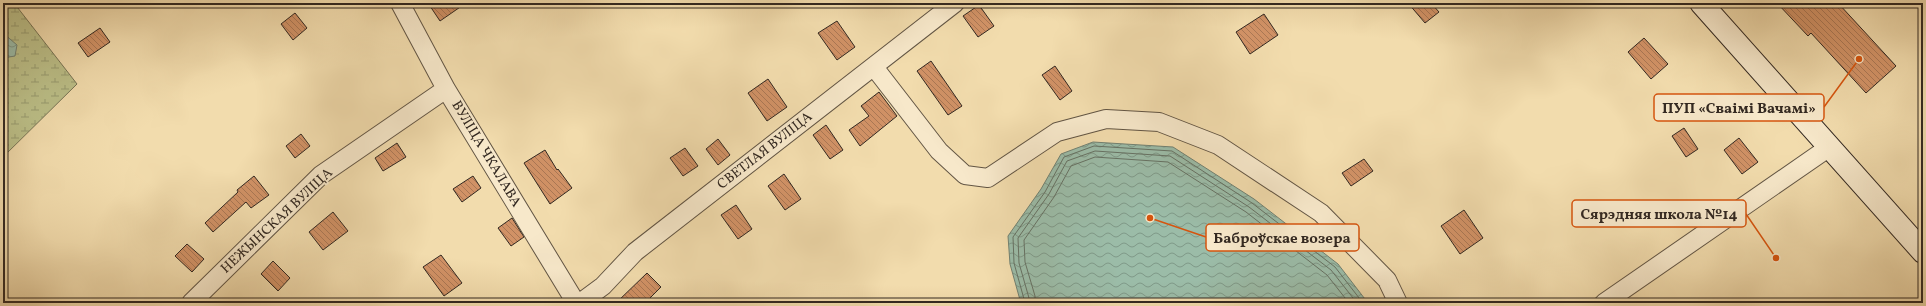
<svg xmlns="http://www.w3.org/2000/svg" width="1926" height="306" font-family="Vollkorn,serif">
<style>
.wetland{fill:url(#wetland-marsh);stroke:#777455}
.water{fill:url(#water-waves);stroke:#718172}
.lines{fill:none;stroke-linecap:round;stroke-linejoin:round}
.shore{stroke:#667264;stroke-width:1}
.building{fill:url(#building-back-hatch);stroke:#322821}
.minor-casing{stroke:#625544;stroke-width:20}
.secondary-casing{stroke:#322821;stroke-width:24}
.minor{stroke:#f7e8ca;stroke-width:18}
.secondary{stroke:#f7e8ca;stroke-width:22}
.labels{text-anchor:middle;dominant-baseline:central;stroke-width:4;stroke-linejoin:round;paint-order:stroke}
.street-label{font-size:14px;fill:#322821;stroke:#f7e8ca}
.leader{fill:none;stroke:#d6540e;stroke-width:1.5}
.callout-dot{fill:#d6540e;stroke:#f7e8ca;stroke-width:1.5}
.callout{fill:#f7e8ca;stroke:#d6540e;stroke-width:1.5}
.callout-label{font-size:15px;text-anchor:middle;font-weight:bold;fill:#322821}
</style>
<defs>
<pattern id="wetland-marsh" width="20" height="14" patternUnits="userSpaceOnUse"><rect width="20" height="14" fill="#bcc089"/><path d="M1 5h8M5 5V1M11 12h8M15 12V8" fill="none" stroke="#999c70"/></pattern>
<pattern id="water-waves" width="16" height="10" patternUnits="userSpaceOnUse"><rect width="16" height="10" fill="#9bbca8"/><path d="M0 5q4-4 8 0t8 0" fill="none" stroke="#7f9988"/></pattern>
<pattern id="building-back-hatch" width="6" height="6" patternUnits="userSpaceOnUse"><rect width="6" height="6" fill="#d19266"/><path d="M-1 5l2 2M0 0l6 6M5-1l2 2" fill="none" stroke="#aa7754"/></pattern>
</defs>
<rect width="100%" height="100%" fill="#f2dcad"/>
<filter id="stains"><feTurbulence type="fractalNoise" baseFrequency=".005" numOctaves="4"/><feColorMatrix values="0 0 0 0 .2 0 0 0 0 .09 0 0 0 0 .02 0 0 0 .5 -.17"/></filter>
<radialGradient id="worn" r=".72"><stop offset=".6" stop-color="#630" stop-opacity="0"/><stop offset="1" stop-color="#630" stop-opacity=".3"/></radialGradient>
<path class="wetland" d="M 3,3 L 14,3 L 77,84 L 3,157 Z"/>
<path class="water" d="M 3,33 L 17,45 L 15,56 L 3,58 Z
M 1093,142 L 1173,147 L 1254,199 L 1338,264 L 1368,303 L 1020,303 L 1020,300 L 1010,264 L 1008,236 L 1041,189 L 1061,154 Z"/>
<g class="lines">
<path class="shore" d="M 1024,303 L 1024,299 L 1014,263 L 1013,237 L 1045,192 L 1064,157 L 1094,146 L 1172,151 L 1252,203 L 1335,267 L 1363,303
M 1029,303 L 1029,298 L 1019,263 L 1018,238 L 1049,194 L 1067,161 L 1095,151 L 1170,156 L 1249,207 L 1331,270 L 1357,303
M 1035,303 L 1035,296 L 1025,262 L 1024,240 L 1054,197 L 1071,166 L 1095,157 L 1168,162 L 1246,212 L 1327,275 L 1349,303"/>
</g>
<path class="building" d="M 428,3 L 466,3 L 440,21 Z
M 1408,3 L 1431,3 L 1439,12 L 1425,23 Z
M 1777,3 L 1838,3 L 1896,66 L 1866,93 L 1811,33 L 1808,36 Z
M 979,5 L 994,26 L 978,37 L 963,16 Z
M 295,13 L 307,28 L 293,40 L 281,24 Z
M 1264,14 L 1278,35 L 1250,54 L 1236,32 Z
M 837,21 L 855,47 L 837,60 L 818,33 Z
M 100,28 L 110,42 L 88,57 L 78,43 Z
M 1644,38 L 1668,64 L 1651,79 L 1628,52 Z
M 931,61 L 962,106 L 948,115 L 917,71 Z
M 1055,66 L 1072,91 L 1060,100 L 1042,75 Z
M 768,79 L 787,107 L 767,121 L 748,93 Z
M 879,92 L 897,116 L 860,146 L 849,130 L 869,116 L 861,106 Z
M 826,125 L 843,150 L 830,159 L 813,135 Z
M 1684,128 L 1698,149 L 1686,157 L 1672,136 Z
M 301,134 L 310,146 L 295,158 L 286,146 Z
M 1739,138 L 1758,162 L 1742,174 L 1724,150 Z
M 718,139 L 730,155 L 718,165 L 706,149 Z
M 397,143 L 406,157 L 383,171 L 375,158 Z
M 685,148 L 698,166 L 683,176 L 670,158 Z
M 545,150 L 557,170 L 558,169 L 572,188 L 550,204 L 524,163 Z
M 1364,159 L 1373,171 L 1351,186 L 1342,173 Z
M 784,174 L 801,199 L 785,210 L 768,186 Z
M 254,176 L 269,195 L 251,208 L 246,202 L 213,232 L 205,223 L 238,192 L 237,190 Z
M 473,176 L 481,188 L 462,202 L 453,189 Z
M 736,205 L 752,229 L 738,239 L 721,215 Z
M 1464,210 L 1483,238 L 1460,254 L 1441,226 Z
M 333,212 L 348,231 L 323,250 L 309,232 Z
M 512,218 L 524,237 L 511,246 L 498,228 Z
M 187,244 L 204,259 L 192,272 L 175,256 Z
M 441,255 L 462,283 L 444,296 L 423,267 Z
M 273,261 L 290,278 L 278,291 L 261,274 Z
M 647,273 L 661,287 L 645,303 L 616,303 Z"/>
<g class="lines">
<g class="minor-casing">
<path id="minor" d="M 400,3 L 446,89 L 576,303
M 874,67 L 939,151 L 965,175 L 988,178 L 1057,132 L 1106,119 L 1159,122 L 1218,145 L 1321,213 L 1387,280 L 1398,303
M 191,303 L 321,175 L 446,89
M 580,303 L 603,286 L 635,252 L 955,3
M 1604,303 L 1828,148"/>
</g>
<g class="secondary-casing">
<path id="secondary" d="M 1701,3 L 1923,252"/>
</g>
<use href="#minor" class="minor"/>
<use href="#secondary" class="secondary"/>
</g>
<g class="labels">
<g class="street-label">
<text transform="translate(765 151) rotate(-38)">СВЕТЛАЯ ВУЛІЦА</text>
<text transform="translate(486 154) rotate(59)">ВУЛІЦА ЧКАЛАВА</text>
<text transform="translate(277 221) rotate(-43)">НЕЖЫНСКАЯ ВУЛІЦА</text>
</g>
</g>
<path class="leader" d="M1859 59L1824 107M1776 258L1746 214M1150 218L1206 237"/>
<g class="callout-dot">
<circle cx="1859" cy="59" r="4"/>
<circle cx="1776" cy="258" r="4"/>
<circle cx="1150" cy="218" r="4"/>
</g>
<g class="callout">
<rect x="1654" y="94" width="170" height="27" rx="4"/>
<rect x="1572" y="200" width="174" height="27" rx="4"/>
<rect x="1206" y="224" width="153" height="27" rx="4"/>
</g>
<g class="callout-label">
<text x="1739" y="113">ПУП «Сваімі Вачамі»</text>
<text x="1659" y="219">Сярэдняя школа №14</text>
<text x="1282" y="243">Баброўскае возера</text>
</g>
<rect width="1926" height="306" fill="none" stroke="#f2dcad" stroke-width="16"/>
<rect x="4" y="4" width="1918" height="298" fill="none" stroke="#322821" stroke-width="2"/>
<rect x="8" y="8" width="1910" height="290" fill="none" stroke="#322821"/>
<rect width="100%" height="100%" filter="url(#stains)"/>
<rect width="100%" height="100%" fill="url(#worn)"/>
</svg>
